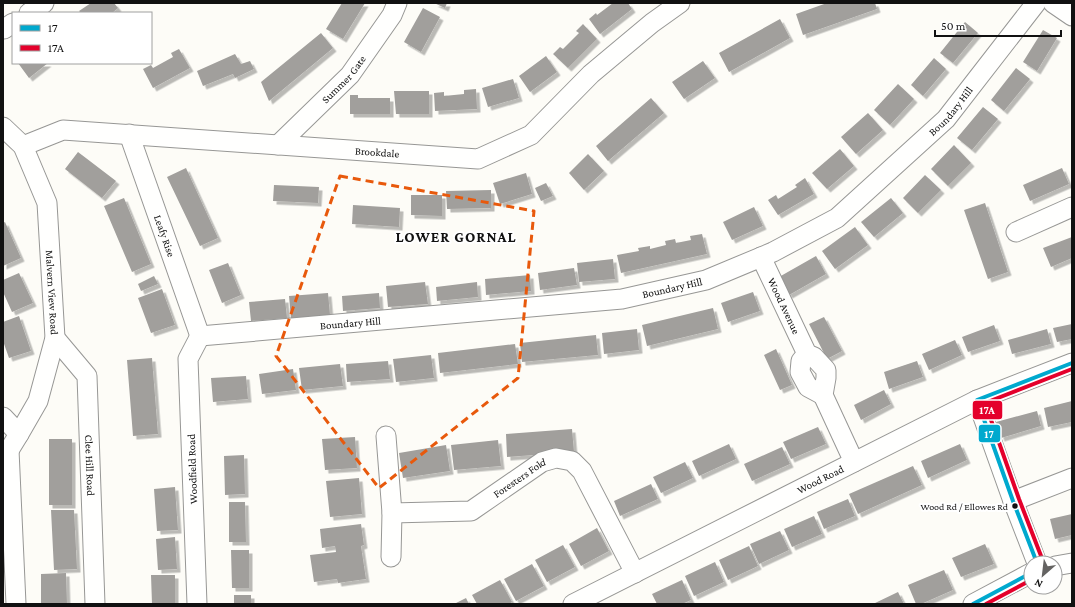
<svg xmlns="http://www.w3.org/2000/svg" width="1075" height="607" font-family="'Crimson Pro',serif">
<style>
.building{fill:#a19f9c;filter:url(#shadow)}
.lines{fill:none;stroke-linecap:round;stroke-linejoin:round}
.minor-casing{stroke:#979795;stroke-width:21}
.minor{stroke:#fffffe;stroke-width:19}
.bus-1-casing{stroke:#fff;stroke-width:7}
.bus-2-casing{stroke:#fff;stroke-width:7}
.bus-1{stroke:#00a9ce;stroke-width:4}
.bus-2{stroke:#e4002b;stroke-width:4}
.marked{fill:none;stroke:#e8590c;stroke-width:3;stroke-dasharray:8 5;stroke-linejoin:round}
.bus-dot{fill:#111;stroke:#fff;stroke-width:1.5}
.labels{text-anchor:middle;dominant-baseline:central;stroke-width:4;stroke-linejoin:round;paint-order:stroke}
.bus-label{font-size:10px;fill:#111;stroke:#fff;text-anchor:end}
.street-label{font-size:11px;fill:#111;stroke:#fff}
.district-label{font-size:15px;font-weight:bold;letter-spacing:1px;fill:#111;stroke:#fff}
.line-badge{stroke:#fff;stroke-width:1.5}
.badge-label{font-size:11px;text-anchor:middle;font-weight:bold;fill:#fff}
</style>
<defs>
<filter id="shadow"><feDropShadow dx="3.5" dy="3.5" stdDeviation="0" flood-color="#0004"/></filter>
</defs>
<rect width="100%" height="100%" fill="#fdfcf7"/>
<path class="building" d="M 91,3 L 114,3 L 118,8 L 112,13 L 81,13 L 79,11 Z
M 342,3 L 365,3 L 343,39 L 326,29 Z
M 434,3 L 447,3 L 445,8 Z
M 613,3 L 628,3 L 632,9 L 600,34 L 589,19 L 596,13 L 597,15 Z
M 827,3 L 875,3 L 877,9 L 803,35 L 796,14 Z
M 423,8 L 440,17 L 421,52 L 404,42 Z
M 780,19 L 790,38 L 729,72 L 719,53 Z
M 965,22 L 978,33 L 953,63 L 940,53 Z
M 583,24 L 597,39 L 568,68 L 553,54 L 560,47 L 563,49 L 579,33 L 576,31 Z
M 1043,30 L 1057,38 L 1037,71 L 1023,62 Z
M 321,33 L 333,48 L 269,101 L 261,82 Z
M 179,49 L 190,68 L 153,88 L 143,69 L 151,65 L 153,68 L 173,57 L 171,53 Z
M 235,54 L 241,64 L 250,61 L 254,69 L 235,78 L 233,74 L 203,86 L 197,71 Z
M 546,56 L 557,72 L 530,92 L 519,76 Z
M 934,58 L 946,69 L 923,96 L 911,85 Z
M 703,61 L 715,78 L 684,99 L 672,82 Z
M 18,63 L 48,63 L 29,78 Z
M 1016,68 L 1030,79 L 1004,111 L 991,100 Z
M 513,79 L 519,98 L 488,107 L 482,88 Z
M 898,84 L 914,99 L 890,125 L 874,110 Z
M 476,89 L 477,109 L 435,111 L 434,93 L 444,92 L 444,96 L 464,94 L 464,90 Z
M 394,91 L 429,91 L 429,114 L 396,114 Z
M 350,95 L 358,95 L 358,98 L 390,98 L 390,114 L 350,114 Z
M 651,98 L 664,113 L 608,161 L 596,146 Z
M 983,107 L 998,119 L 972,150 L 957,138 Z
M 868,113 L 883,130 L 856,154 L 841,137 Z
M 954,145 L 971,163 L 948,186 L 931,169 Z
M 840,149 L 854,166 L 827,189 L 812,173 Z
M 78,152 L 116,181 L 102,198 L 65,169 Z
M 588,154 L 604,171 L 584,190 L 569,173 Z
M 186,168 L 218,238 L 200,246 L 167,177 Z
M 1062,168 L 1069,184 L 1030,201 L 1023,185 Z
M 526,173 L 532,194 L 500,204 L 493,183 Z
M 925,175 L 941,190 L 918,213 L 903,198 Z
M 805,178 L 814,194 L 778,215 L 768,200 L 776,195 L 778,199 L 797,187 L 795,185 Z
M 546,183 L 553,196 L 541,201 L 535,188 Z
M 274,185 L 319,187 L 318,203 L 273,201 Z
M 491,190 L 491,208 L 447,209 L 446,191 Z
M 411,195 L 442,195 L 442,216 L 411,215 Z
M 124,198 L 151,264 L 132,272 L 104,206 Z
M 891,198 L 903,213 L 874,237 L 861,222 Z
M 985,203 L 1008,272 L 988,279 L 964,210 Z
M 353,205 L 400,208 L 399,227 L 352,224 Z
M 754,207 L 763,226 L 732,240 L 723,222 Z
M 5,222 L 21,258 L 3,266 L 3,223 Z
M 855,227 L 868,245 L 835,269 L 822,251 Z
M 702,234 L 707,254 L 621,273 L 617,255 L 639,251 L 638,248 L 650,246 L 650,249 L 666,245 L 665,241 L 675,239 L 676,243 L 691,240 L 690,236 Z
M 1072,237 L 1072,258 L 1051,267 L 1043,248 Z
M 816,256 L 826,274 L 789,295 L 779,277 Z
M 613,259 L 615,279 L 579,282 L 577,263 Z
M 228,263 L 241,295 L 222,303 L 209,270 Z
M 574,268 L 577,285 L 540,290 L 538,273 Z
M 19,273 L 33,303 L 12,312 L 3,292 L 3,280 Z
M 530,275 L 531,291 L 486,295 L 485,279 Z
M 154,276 L 158,284 L 141,291 L 138,284 Z
M 425,282 L 428,304 L 388,307 L 386,286 Z
M 477,282 L 478,297 L 437,301 L 436,287 Z
M 162,289 L 175,325 L 151,333 L 138,298 Z
M 753,292 L 760,311 L 728,322 L 721,303 Z
M 328,293 L 330,315 L 291,319 L 289,296 Z
M 379,293 L 380,308 L 343,311 L 342,296 Z
M 285,299 L 287,318 L 251,321 L 249,302 Z
M 713,308 L 718,329 L 647,346 L 642,325 Z
M 19,316 L 31,351 L 9,358 L 3,341 L 3,322 Z
M 824,317 L 842,351 L 827,359 L 809,324 Z
M 1072,324 L 1072,339 L 1057,342 L 1053,328 Z
M 994,325 L 1000,341 L 968,352 L 962,337 Z
M 637,329 L 639,350 L 604,354 L 602,333 Z
M 1047,329 L 1051,344 L 1012,354 L 1008,340 Z
M 596,335 L 598,355 L 522,362 L 520,343 Z
M 955,340 L 962,355 L 929,370 L 922,354 Z
M 515,344 L 518,364 L 440,373 L 438,353 Z
M 776,349 L 792,385 L 780,390 L 764,355 Z
M 431,355 L 434,378 L 396,382 L 393,359 Z
M 152,358 L 158,434 L 133,436 L 127,360 Z
M 388,361 L 390,379 L 347,382 L 346,364 Z
M 917,361 L 923,377 L 889,389 L 884,372 Z
M 340,364 L 343,386 L 302,390 L 299,368 Z
M 293,369 L 296,390 L 262,394 L 259,374 Z
M 246,376 L 248,399 L 213,402 L 211,378 Z
M 884,390 L 891,404 L 861,420 L 854,405 Z
M 1072,401 L 1072,422 L 1048,427 L 1044,408 Z
M 1037,411 L 1041,426 L 1001,438 L 996,422 Z
M 818,427 L 826,444 L 791,459 L 783,442 Z
M 572,429 L 574,452 L 507,457 L 506,434 Z
M 355,437 L 357,468 L 325,470 L 322,439 Z
M 49,439 L 72,439 L 72,505 L 49,505 Z
M 498,440 L 501,466 L 454,470 L 451,445 Z
M 729,444 L 736,459 L 699,476 L 692,461 Z
M 960,444 L 967,460 L 928,478 L 921,461 Z
M 446,445 L 450,471 L 403,478 L 399,453 Z
M 782,447 L 790,464 L 752,481 L 744,464 Z
M 244,455 L 245,494 L 225,495 L 224,456 Z
M 685,462 L 693,478 L 661,493 L 653,477 Z
M 913,466 L 922,485 L 858,514 L 849,494 Z
M 359,478 L 362,514 L 330,517 L 326,481 Z
M 651,484 L 658,499 L 620,516 L 614,501 Z
M 175,487 L 178,530 L 157,531 L 154,489 Z
M 848,499 L 855,516 L 824,529 L 817,512 Z
M 229,502 L 245,502 L 246,542 L 229,542 Z
M 51,510 L 74,510 L 77,569 L 54,570 Z
M 1072,514 L 1072,535 L 1055,539 L 1050,519 Z
M 814,516 L 822,534 L 792,547 L 784,529 Z
M 361,524 L 364,545 L 361,546 L 366,579 L 338,583 L 337,579 L 314,582 L 310,555 L 336,552 L 335,546 L 322,548 L 320,529 Z
M 597,528 L 609,551 L 581,566 L 569,544 Z
M 780,531 L 789,550 L 759,564 L 750,544 Z
M 175,537 L 177,569 L 158,570 L 156,539 Z
M 985,544 L 994,564 L 961,577 L 952,558 Z
M 563,545 L 575,567 L 547,582 L 535,560 Z
M 749,546 L 758,566 L 728,580 L 719,560 Z
M 231,550 L 249,550 L 249,588 L 232,588 Z
M 715,562 L 724,582 L 694,596 L 685,576 Z
M 532,564 L 544,586 L 516,601 L 504,579 Z
M 944,570 L 953,590 L 921,604 L 916,604 L 908,585 Z
M 66,573 L 67,604 L 41,604 L 41,574 Z
M 151,575 L 175,575 L 175,604 L 152,604 Z
M 500,580 L 512,602 L 509,604 L 477,604 L 472,595 Z
M 682,580 L 691,600 L 682,604 L 657,604 L 652,594 Z
M 898,592 L 904,604 L 873,604 Z
M 234,595 L 251,595 L 251,604 L 234,604 Z
M 466,598 L 469,604 L 454,604 Z"/>
<g class="lines">
<g class="minor-casing">
<g id="minor">
<path d="M 1053,3 L 1072,16"/>
<path d="M 29,13 L 44,3"/>
<path d="M 4,29 L 13,23"/>
<path id="s1" d="M 3,127 L 23,146 L 47,203 L 55,338 L 38,401 L 19,434 L 3,460"/>
<path id="s2" d="M 129,134 L 200,336"/>
<path id="s3" d="M 278,145 L 350,75 L 392,15 L 397,3"/>
<path id="s4" d="M 23,146 L 63,130 L 478,159 L 531,135 L 591,74 L 652,23 L 680,3"/>
<path d="M 1016,232 L 1072,207"/>
<path id="s5" d="M 761,257 L 807,354 L 814,357 L 826,370 L 826,378 L 823,395 L 854,462"/>
<path id="s6" d="M 200,336 L 622,299 L 706,280 L 773,252 L 837,218 L 946,119 L 1036,3"/>
<path id="s7" d="M 55,338 L 87,376 L 95,604"/>
<path d="M 807,354 L 801,361 L 800,372 L 808,387 L 823,395"/>
<path d="M 977,400 L 1013,501 L 1037,563"/>
<path d="M 3,417 L 19,434"/>
<path d="M 386,436 L 392,513 L 391,557"/>
<path d="M 9,450 L 16,604"/>
<path d="M 1013,501 L 1072,478"/>
<path id="s8" d="M 392,513 L 471,511 L 542,462 L 556,458 L 572,461 L 582,471 L 635,573"/>
<path d="M 1055,566 L 1072,563"/>
<path d="M 197,604 L 188,359 L 200,336"/>
<path id="s9" d="M 573,604 L 977,400 L 1072,363"/>
<path d="M 973,604 L 1031,573"/>
</g>
</g>
<use href="#minor" class="minor"/>
<g class="bus-1-casing">
<path id="bus-1" d="M 1037,563 L 1013,501 L 977,400 L 1072,363
M 973,604 L 1031,573"/>
</g>
<g class="bus-2-casing">
<path id="bus-2" d="M 1043,561 L 1019,499 L 985,403 L 1072,369
M 986,604 L 1031,580"/>
</g>
<use href="#bus-1" class="bus-1"/>
<use href="#bus-2" class="bus-2"/>
</g>
<path class="marked" d="M 340,176 L 534,211 L 518,378 L 379,488 L 276,356 Z"/>
<circle class="bus-dot" cx="1015" cy="506" r="3.5"/>
<g class="labels">
<g class="bus-label">
<text x="1008" y="506">Wood Rd / Ellowes Rd</text>
</g>
<g class="street-label">
<text stroke="none"><textPath href="#s3" startOffset="93">Summer Gate</textPath></text>
<text stroke="none"><textPath href="#s6" startOffset="811">Boundary Hill</textPath></text>
<text stroke="none"><textPath href="#s4" startOffset="358">Brookdale</textPath></text>
<text stroke="none"><textPath href="#s2" startOffset="108">Leafy Rise</textPath></text>
<text stroke="none"><textPath href="#s6" startOffset="475">Boundary Hill</textPath></text>
<text stroke="none"><textPath href="#s1" startOffset="179">Malvern View Road</textPath></text>
<text stroke="none"><textPath href="#s5" startOffset="54">Wood Avenue</textPath></text>
<text stroke="none"><textPath href="#s6" startOffset="151">Boundary Hill</textPath></text>
<text stroke="none"><textPath href="#s7" startOffset="139">Clee Hill Road</textPath></text>
<text transform="translate(192 469) rotate(-92)">Woodfield Road</text>
<text stroke="none"><textPath href="#s8" startOffset="138">Foresters Fold</textPath></text>
<text stroke="none"><textPath href="#s9" startOffset="277">Wood Road</textPath></text>
</g>
<g class="district-label">
<text x="456" y="237">LOWER GORNAL</text>
</g>
</g>
<g class="line-badge">
<rect x="972" y="400" width="31" height="20" rx="4" fill="#e4002b"/>
<rect x="978" y="424" width="23" height="19" rx="4" fill="#00a9ce"/>
</g>
<g class="badge-label">
<text x="987" y="414">17A</text>
<text x="989" y="438">17</text>
</g>
<rect width="1075" height="607" fill="none" stroke="#111111" stroke-width="8"/>
<rect x="12" y="12" width="140" height="52" fill="#ffffff" stroke="#a0a0a0"/>
<rect x="20" y="25" width="20" height="6" fill="#00a9ce" stroke="#a0a0a0"/>
<text x="48" y="32" font-size="12" fill="#111111">17</text>
<rect x="20" y="45" width="20" height="6" fill="#e4002b" stroke="#a0a0a0"/>
<text x="48" y="52" font-size="12" fill="#111111">17A</text>
<g transform="translate(1043 575) rotate(208)"><circle r="19" fill="#ffffff" stroke="#a0a0a0"/>
<path d="M0-3L7 15L0 10L-7 15Z" fill="#646362"/>
<text y="-6" font-size="11" font-weight="bold" text-anchor="middle" fill="#111111">N</text>
</g>
<path d="M935 30v6h126v-6" fill="none" stroke="#111111" stroke-width="2"/>
<text x="941" y="30" font-size="12" fill="#111111" stroke="#ffffff" stroke-width="3" paint-order="stroke">50 m</text>
</svg>
